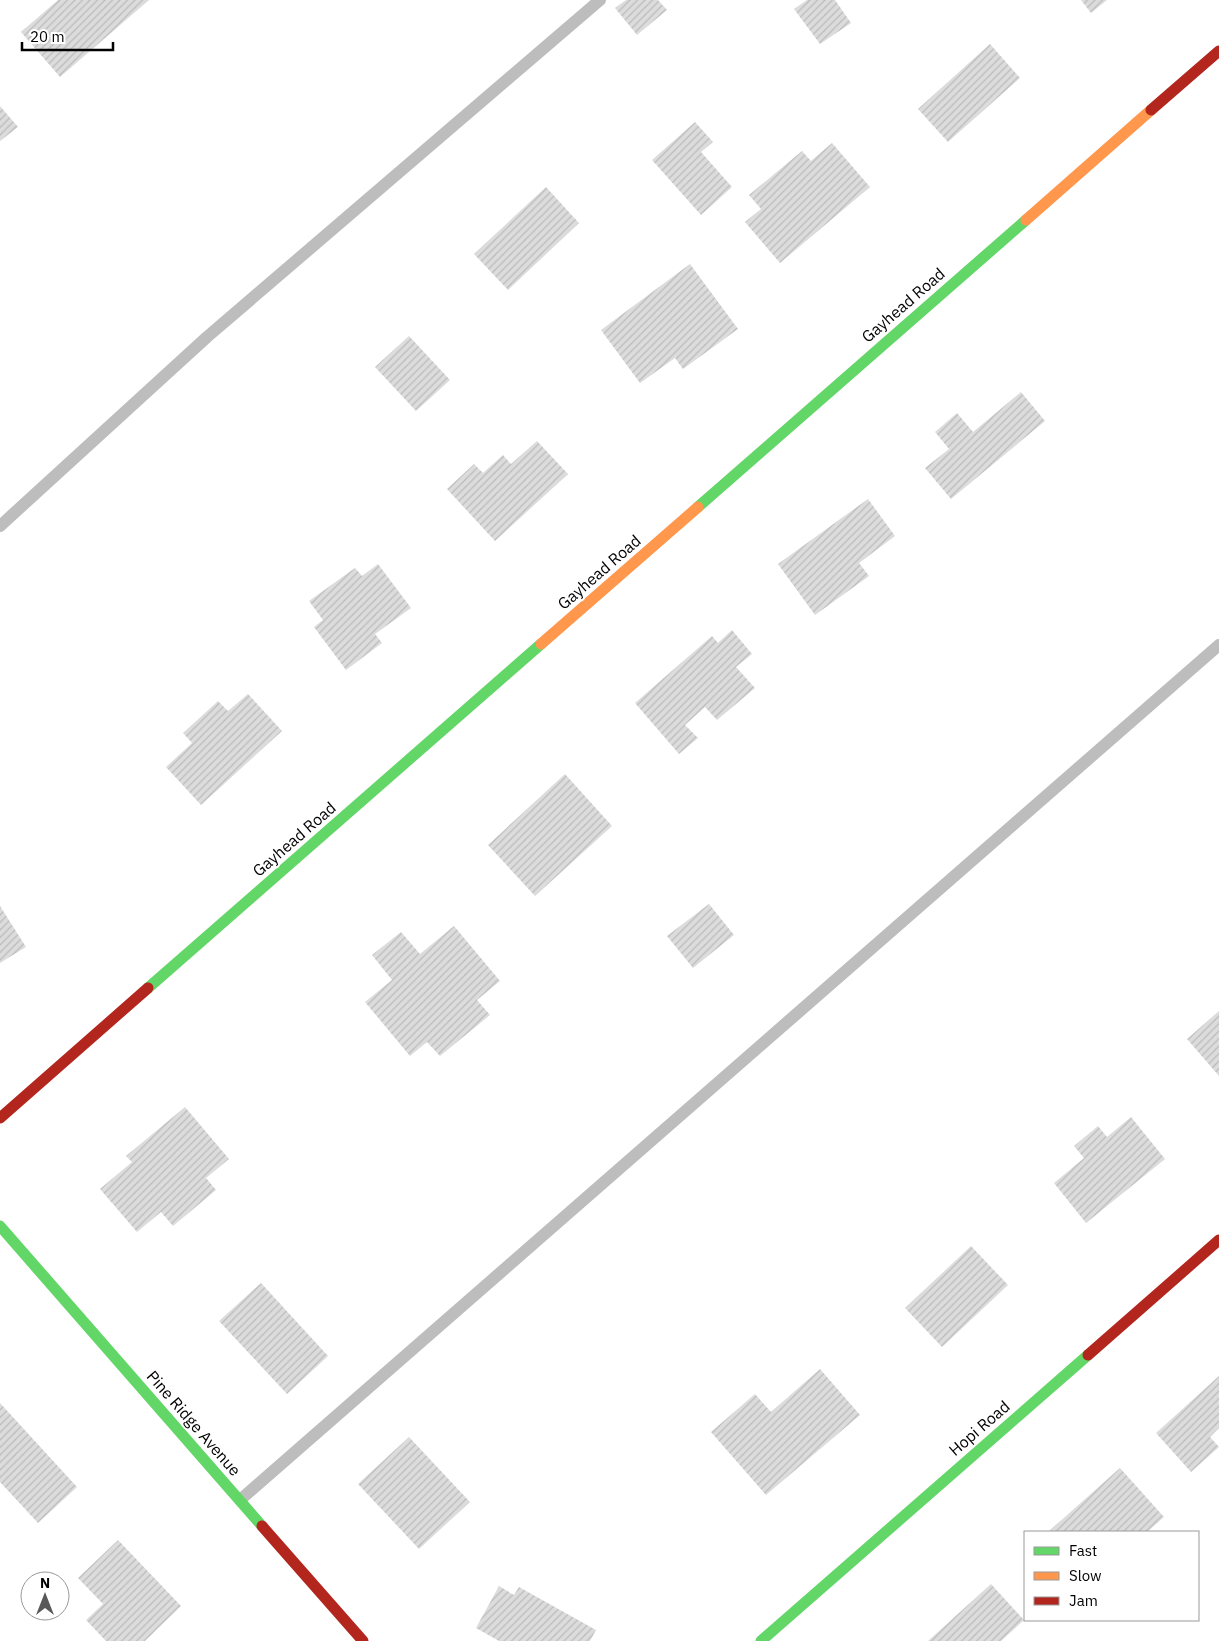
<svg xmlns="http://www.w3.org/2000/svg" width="1219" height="1641" font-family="'IBM Plex Sans',sans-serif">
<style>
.building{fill:url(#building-hatch)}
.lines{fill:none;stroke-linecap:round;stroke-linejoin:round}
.lane{stroke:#bdbdbd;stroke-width:12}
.fast{stroke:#63d668;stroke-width:11}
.slow{stroke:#ff974d;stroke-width:11}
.jam{stroke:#b3261e;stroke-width:11}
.labels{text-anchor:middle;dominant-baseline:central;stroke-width:4;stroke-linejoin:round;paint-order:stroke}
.street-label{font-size:16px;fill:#000;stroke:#fff}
</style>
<defs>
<pattern id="building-hatch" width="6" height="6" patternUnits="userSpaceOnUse" patternTransform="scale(1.25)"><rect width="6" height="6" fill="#dcdcdc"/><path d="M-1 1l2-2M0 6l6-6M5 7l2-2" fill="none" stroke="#bbb"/></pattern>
</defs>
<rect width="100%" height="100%" fill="#fff"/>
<path class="building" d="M 58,0 L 149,0 L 60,77 L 21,32 Z
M 626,0 L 658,0 L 667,10 L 637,35 L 615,8 Z
M 807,0 L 835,0 L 851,23 L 820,44 L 794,9 Z
M 1081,0 L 1107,0 L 1091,13 Z
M 990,44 L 1020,78 L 948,142 L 918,109 Z
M 0,106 L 18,127 L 0,141 Z
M 695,122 L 713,142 L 701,152 L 732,187 L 701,215 L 652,160 Z
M 832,143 L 870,187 L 780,263 L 745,222 L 761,209 L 749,195 L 802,151 L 811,161 Z
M 546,187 L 579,223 L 508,290 L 474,254 Z
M 690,264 L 738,329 L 683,369 L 675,358 L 640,383 L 601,330 Z
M 409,336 L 450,380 L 416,411 L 375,367 Z
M 1021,392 L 1045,421 L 951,499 L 925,468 L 949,449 L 935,432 L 957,413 L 973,432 Z
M 537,441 L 568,474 L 495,541 L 447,489 L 474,464 L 483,473 L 503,455 L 511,464 Z
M 868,499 L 895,536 L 859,563 L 869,576 L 815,615 L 778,564 Z
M 378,564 L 411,608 L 375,634 L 382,643 L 346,670 L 314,627 L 323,620 L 309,601 L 355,568 L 362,576 Z
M 732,630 L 752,654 L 736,667 L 755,688 L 717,720 L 705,707 L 685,725 L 698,738 L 679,754 L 635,703 L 712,636 L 718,643 Z
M 248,694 L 282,731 L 201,805 L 166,767 L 192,743 L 183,733 L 218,701 L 228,711 Z
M 565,774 L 612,826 L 535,896 L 488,845 Z
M 709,904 L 734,935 L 693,968 L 667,936 Z
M 0,906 L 26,947 L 0,963 Z
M 454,926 L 500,981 L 477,1000 L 490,1015 L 440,1056 L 427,1042 L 410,1056 L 365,1002 L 392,980 L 372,955 L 401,932 L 420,954 Z
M 1219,1011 L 1219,1076 L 1187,1039 Z
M 185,1107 L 229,1159 L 206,1178 L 216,1190 L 173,1226 L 161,1212 L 137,1232 L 100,1189 L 132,1162 L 126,1156 Z
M 1131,1117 L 1165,1159 L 1086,1223 L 1054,1183 L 1084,1158 L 1074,1146 L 1098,1126 L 1107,1137 Z
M 971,1246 L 1008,1285 L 942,1347 L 905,1308 Z
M 261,1283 L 328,1356 L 287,1394 L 219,1321 Z
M 820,1369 L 860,1415 L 766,1495 L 711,1432 L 755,1394 L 771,1412 Z
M 1219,1376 L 1219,1428 L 1210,1437 L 1219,1447 L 1191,1472 L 1156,1433 Z
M 0,1403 L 77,1487 L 38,1523 L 0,1482 Z
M 409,1437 L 470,1502 L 419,1549 L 358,1484 Z
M 1120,1468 L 1164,1517 L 1147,1532 L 1048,1532 Z
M 118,1540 L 181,1606 L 145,1641 L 106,1641 L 86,1620 L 103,1604 L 78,1578 Z
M 991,1584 L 1024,1620 L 1001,1641 L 928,1641 Z
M 499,1586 L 514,1595 L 519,1587 L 596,1630 L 590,1641 L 499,1641 L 476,1628 Z"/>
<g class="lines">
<path class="lane" d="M 0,526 L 207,337 L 600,0
M 240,1500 L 1219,645"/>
<path class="fast" d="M 698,507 L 1026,220
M 148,988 L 541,644
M 0,1226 L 262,1526
M 761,1641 L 1088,1355"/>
<path class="slow" d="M 1026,220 L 1151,110
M 541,644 L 698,507"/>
<path class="jam" d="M 1151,110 L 1219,51
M 0,1118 L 148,988
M 1088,1355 L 1219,1240
M 262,1526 L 363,1641"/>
</g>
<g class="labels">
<g class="street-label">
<text transform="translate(903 305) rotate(-41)">Gayhead Road</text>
<text transform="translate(599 572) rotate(-41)">Gayhead Road</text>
<text transform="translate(294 839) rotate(-41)">Gayhead Road</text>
<text transform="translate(194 1423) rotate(49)">Pine Ridge Avenue</text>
<text transform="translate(979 1428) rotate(-41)">Hopi Road</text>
</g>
</g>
<rect x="1024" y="1531" width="175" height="90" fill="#ffffff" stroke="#999999"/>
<rect x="1034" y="1547" width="25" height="8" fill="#63d668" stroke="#999999"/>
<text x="1069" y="1556" font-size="15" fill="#000000">Fast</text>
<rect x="1034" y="1572" width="25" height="8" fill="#ff974d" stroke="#999999"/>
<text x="1069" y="1581" font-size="15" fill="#000000">Slow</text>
<rect x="1034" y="1597" width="25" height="8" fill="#b3261e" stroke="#999999"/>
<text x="1069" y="1606" font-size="15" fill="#000000">Jam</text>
<g transform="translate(45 1596)"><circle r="24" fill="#ffffff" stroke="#999999"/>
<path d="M0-4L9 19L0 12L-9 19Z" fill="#595959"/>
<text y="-8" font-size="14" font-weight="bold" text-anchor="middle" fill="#000000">N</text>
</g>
<path d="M22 42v8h91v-8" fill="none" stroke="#000000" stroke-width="2.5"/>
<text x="30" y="42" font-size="15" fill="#000000" stroke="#ffffff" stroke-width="4" paint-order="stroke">20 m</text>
</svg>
